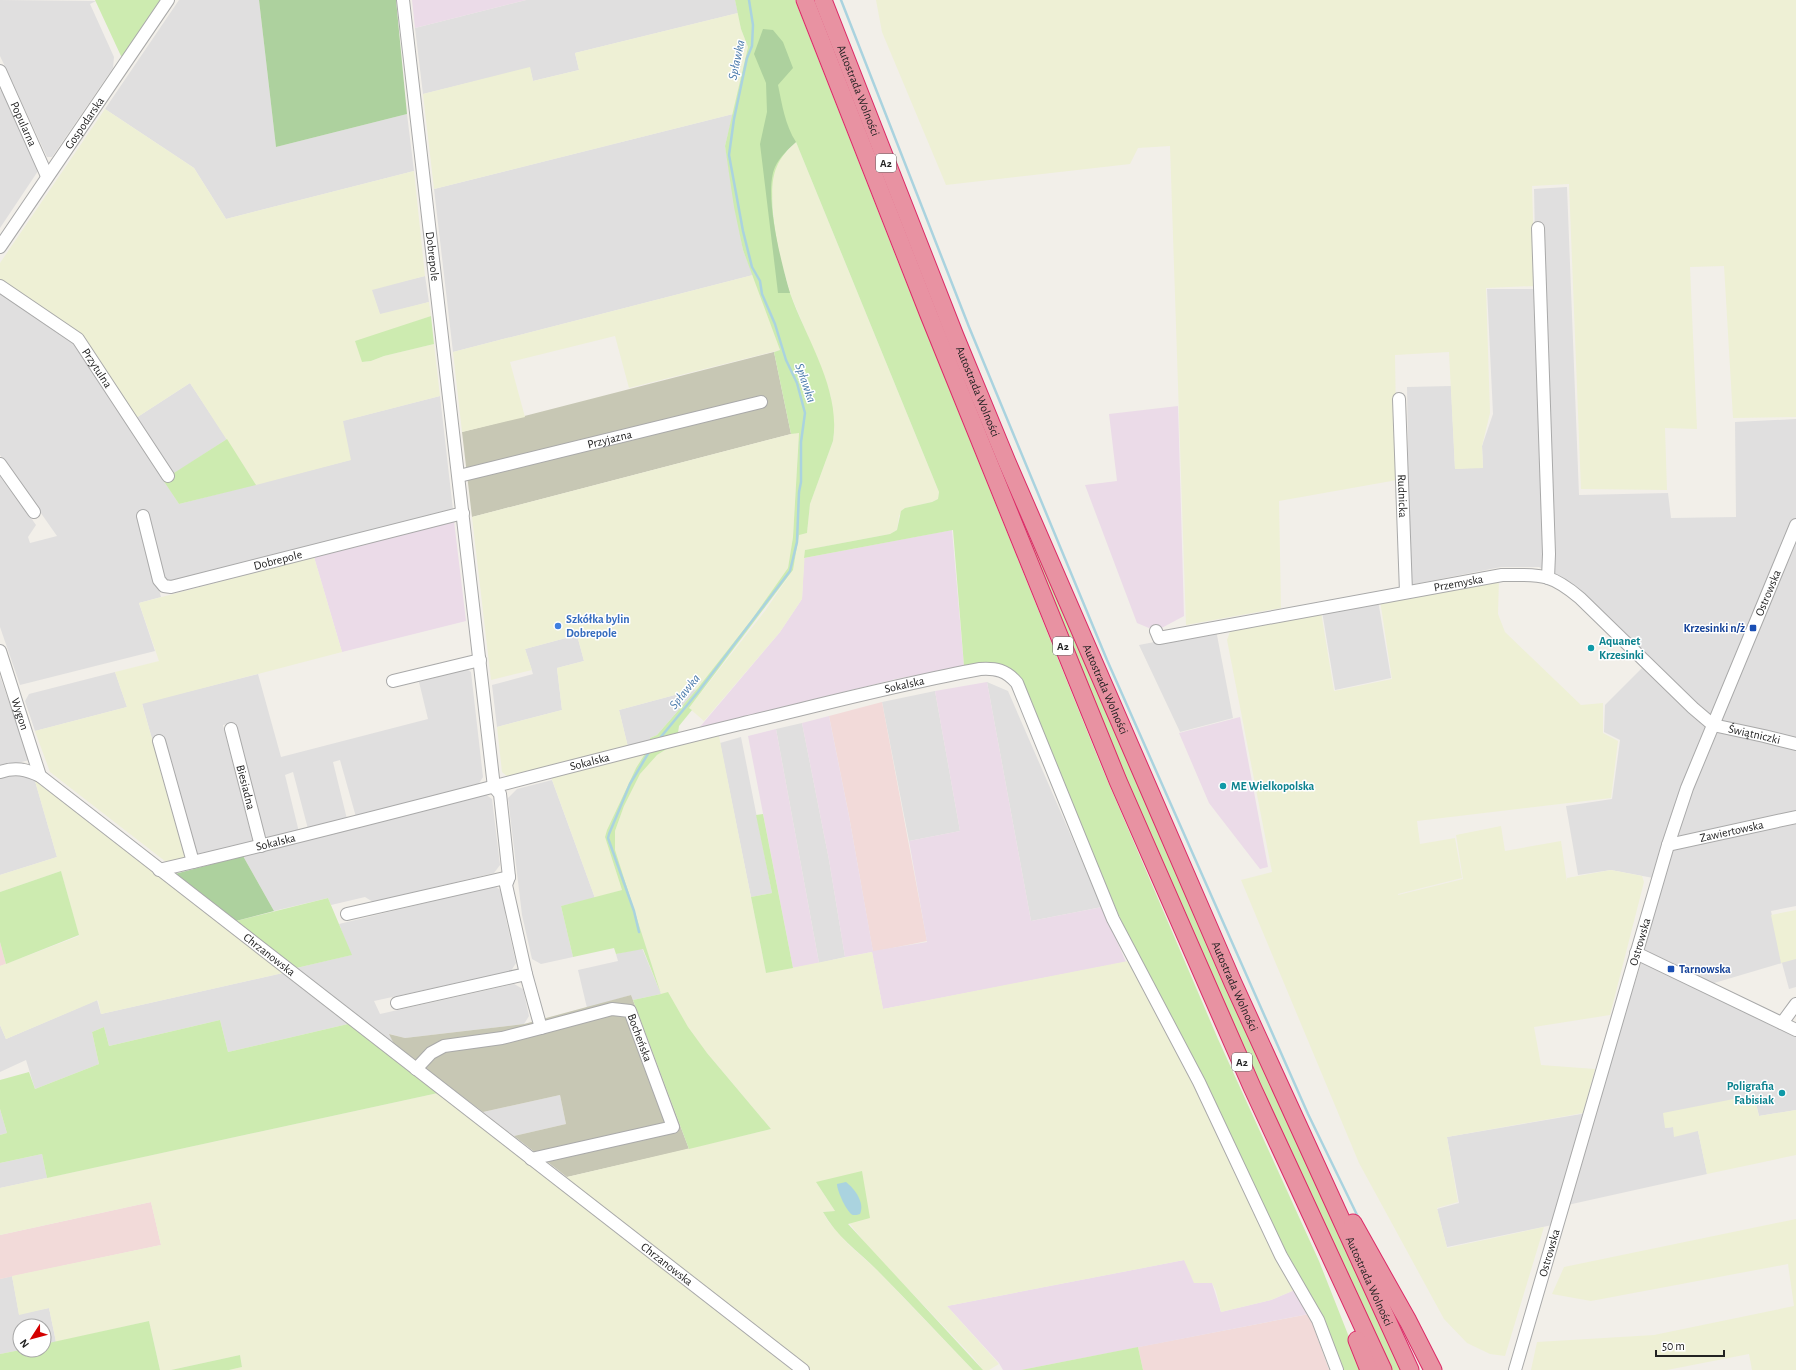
<svg xmlns="http://www.w3.org/2000/svg" width="1796" height="1370" font-family="'Alegreya Sans',sans-serif">
<style>
.residential{fill:#e0dfdf}
.commercial{fill:#f2dad9}
.industrial{fill:#ebdbe8}
.construction{fill:#c7c7b4}
.farmland{fill:#eef0d5}
.grass{fill:#cdebb0}
.forest{fill:#add19e}
.water{fill:#aad3df}
.lines{fill:none;stroke-linecap:round;stroke-linejoin:round}
.stream{stroke:#aad3df;stroke-width:2.5}
.minor-casing{stroke:#a9a9a9;stroke-width:14}
.highway-casing{stroke:#dc2a67;stroke-width:19}
.minor{stroke:#fff;stroke-width:12}
.highway{stroke:#e892a2;stroke-width:17}
.shop-dot{fill:#3f7fe0;stroke:#fff;stroke-width:1.5}
.transit-dot{fill:#1a4fb4;stroke:#fff;stroke-width:1.5}
.culture-dot{fill:#0f9aa8;stroke:#fff;stroke-width:1.5}
.labels{text-anchor:middle;dominant-baseline:central;stroke-width:3;stroke-linejoin:round;paint-order:stroke}
.shield{fill:#fff;stroke:#646464;stroke-width:1}
.shield-label{font-size:11px;font-weight:bold;fill:#222}
.street-label{font-size:12px;fill:#222;stroke:#fff}
.shop-label{font-size:12px;font-weight:bold;fill:#366cbe;stroke:#fff;text-anchor:start}
.transit-label{font-size:12px;font-weight:bold;fill:#164399;stroke:#fff;text-anchor:end}
.culture-label{font-size:12px;font-weight:bold;fill:#0d838f;stroke:#fff;text-anchor:start}
.water-label{font-size:13px;font-style:italic;fill:#4a7aab;stroke:#fff}
</style>
<rect width="100%" height="100%" fill="#f2efe9"/>
<path class="residential" d="M 0,0 L 96,1 L 90,4 L 114,57 L 113,68 L 52,157 L 47,157 L 0,56 Z
M 179,0 L 259,0 L 276,147 L 407,114 L 414,171 L 226,219 L 194,168 L 105,109 Z
M 526,0 L 735,0 L 738,13 L 575,53 L 579,70 L 533,81 L 530,68 L 423,94 L 415,28 Z
M 0,90 L 5,92 L 40,168 L 0,228 Z
M 733,114 L 725,146 L 743,250 L 753,275 L 453,352 L 434,189 Z
M 1567,187 L 1579,495 L 1668,493 L 1671,518 L 1736,517 L 1735,422 L 1796,419 L 1796,906 L 1771,911 L 1781,959 L 1796,956 L 1796,987 L 1789,989 L 1782,963 L 1704,986 L 1796,1035 L 1796,1110 L 1759,1116 L 1754,1095 L 1665,1128 L 1673,1127 L 1698,1131 L 1707,1174 L 1563,1206 L 1557,1224 L 1447,1247 L 1437,1209 L 1459,1203 L 1447,1137 L 1593,1112 L 1640,967 L 1664,880 L 1611,870 L 1578,875 L 1566,806 L 1612,799 L 1620,740 L 1604,732 L 1605,705 L 1648,662 L 1569,583 L 1539,567 L 1501,567 L 1410,585 L 1407,387 L 1451,386 L 1455,469 L 1483,467 L 1482,446 L 1493,414 L 1487,289 L 1536,289 L 1534,189 Z
M 425,276 L 429,302 L 380,315 L 371,289 Z
M 0,293 L 74,343 L 179,504 L 350,460 L 342,421 L 440,396 L 453,510 L 169,583 L 163,579 L 139,515 L 161,597 L 139,603 L 155,651 L 20,685 L 0,627 L 0,474 L 36,525 L 28,537 L 30,543 L 57,536 L 0,455 Z
M 190,383 L 227,439 L 172,475 L 136,418 Z
M 1378,600 L 1391,678 L 1335,690 L 1322,611 Z
M 1216,630 L 1233,718 L 1180,732 L 1139,645 Z
M 577,635 L 584,661 L 557,668 L 562,710 L 497,727 L 492,685 L 533,674 L 525,649 Z
M 467,669 L 471,672 L 483,777 L 478,785 L 356,817 L 340,760 L 333,762 L 347,819 L 308,829 L 293,772 L 285,775 L 299,832 L 265,840 L 235,723 L 223,725 L 253,842 L 196,857 L 163,736 L 152,739 L 142,703 L 258,674 L 281,757 L 428,719 L 419,682 Z
M 115,672 L 127,707 L 35,731 L 25,701 L 29,694 Z
M 0,676 L 29,760 L 0,768 Z
M 987,682 L 1008,691 L 1102,907 L 1031,921 Z
M 697,689 L 657,735 L 650,738 L 650,741 L 628,747 L 619,710 Z
M 935,691 L 960,831 L 909,841 L 882,702 Z
M 802,723 L 829,860 L 845,957 L 819,963 L 776,729 Z
M 741,737 L 772,893 L 751,897 L 720,743 Z
M 14,772 L 24,774 L 35,781 L 57,857 L 0,875 L 0,777 Z
M 552,780 L 595,898 L 561,906 L 573,957 L 541,964 L 532,959 L 522,915 L 508,798 L 517,789 Z
M 485,794 L 492,799 L 500,865 L 494,873 L 373,902 L 365,897 L 331,905 L 328,898 L 274,911 L 243,856 Z
M 495,886 L 503,892 L 506,919 L 516,963 L 511,971 L 374,1001 L 380,1014 L 514,984 L 523,989 L 529,1016 L 524,1024 L 405,1038 L 390,1034 L 398,1052 L 292,969 L 351,955 L 339,924 Z
M 642,948 L 661,994 L 633,1000 L 631,995 L 587,1008 L 578,970 L 618,961 L 616,954 Z
M 283,973 L 348,1024 L 228,1052 L 220,1020 L 109,1046 L 104,1027 L 92,1032 L 99,1064 L 35,1089 L 26,1060 L 0,1072 L 0,1025 L 6,1039 L 97,1000 L 101,1014 Z
M 560,1095 L 566,1124 L 514,1136 L 483,1112 Z
M 0,1109 L 7,1133 L 0,1135 Z
M 42,1154 L 47,1178 L 0,1188 L 0,1163 Z
M 12,1276 L 19,1314 L 49,1308 L 56,1342 L 44,1344 L 44,1326 L 20,1326 L 20,1350 L 0,1354 L 0,1279 Z"/>
<path class="commercial" d="M 882,702 L 927,941 L 873,952 L 849,816 L 829,716 Z
M 0,942 L 6,964 L 0,966 Z
M 151,1202 L 161,1245 L 0,1279 L 0,1235 Z
M 1309,1314 L 1329,1370 L 1143,1370 L 1138,1347 Z"/>
<path class="industrial" d="M 412,0 L 526,0 L 415,28 Z
M 1178,406 L 1184,616 L 1156,631 L 1137,623 L 1085,485 L 1117,481 L 1109,414 Z
M 454,521 L 466,621 L 342,652 L 314,557 Z
M 952,530 L 964,666 L 896,679 L 699,728 L 780,632 L 802,599 L 804,558 Z
M 987,682 L 1031,921 L 1102,907 L 1126,962 L 883,1009 L 872,952 L 845,957 L 829,860 L 802,723 L 829,716 L 849,816 L 873,951 L 927,942 L 909,841 L 960,831 L 935,691 Z
M 1240,717 L 1268,867 L 1260,869 L 1209,803 L 1179,733 Z
M 776,729 L 819,963 L 793,968 L 748,736 Z
M 1184,1260 L 1212,1283 L 1221,1312 L 1271,1300 L 1297,1289 L 1309,1314 L 1021,1370 L 1003,1370 L 999,1363 L 947,1306 Z"/>
<path class="construction" d="M 774,352 L 791,434 L 472,517 L 462,432 Z
M 631,995 L 689,1149 L 567,1177 L 514,1136 L 566,1124 L 560,1095 L 483,1112 L 402,1051 L 398,1052 L 389,1034 L 405,1038 L 524,1024 Z"/>
<path class="farmland" d="M 876,0 L 1796,0 L 1796,417 L 1733,418 L 1724,266 L 1690,267 L 1697,429 L 1665,428 L 1667,490 L 1581,489 L 1569,184 L 1532,186 L 1535,286 L 1486,288 L 1490,413 L 1482,446 L 1483,468 L 1455,469 L 1449,352 L 1395,355 L 1397,480 L 1279,501 L 1281,608 L 1186,625 L 1170,146 L 1138,148 L 1130,164 L 946,185 L 882,32 Z
M 738,13 L 741,29 L 748,47 L 733,114 L 434,189 L 423,94 L 530,67 L 533,81 L 579,70 L 575,53 Z
M 105,109 L 194,168 L 226,219 L 414,171 L 425,276 L 372,290 L 380,314 L 429,302 L 431,316 L 356,342 L 363,362 L 371,361 L 384,356 L 434,344 L 440,396 L 343,421 L 351,460 L 256,485 L 190,383 L 136,418 L 81,335 L 0,279 L 0,263 Z
M 796,142 L 939,492 L 938,499 L 932,502 L 905,508 L 899,516 L 897,530 L 890,534 L 805,550 L 802,599 L 780,632 L 704,721 L 689,708 L 765,611 L 793,570 L 799,534 L 807,533 L 810,504 L 833,441 L 834,431 L 831,397 L 823,373 L 790,293 L 777,246 L 774,219 L 771,182 L 775,168 L 781,158 Z
M 753,275 L 780,350 L 629,388 L 615,336 L 510,362 L 525,417 L 462,432 L 453,352 Z
M 799,432 L 793,537 L 788,568 L 752,619 L 697,689 L 619,710 L 628,747 L 509,778 L 502,772 L 497,727 L 562,710 L 557,668 L 584,661 L 577,635 L 525,649 L 532,670 L 491,680 L 472,517 Z
M 314,557 L 342,652 L 142,704 L 187,860 L 170,865 L 50,772 L 35,731 L 127,707 L 115,672 L 159,661 L 139,603 Z
M 1499,578 L 1498,614 L 1505,632 L 1581,705 L 1603,703 L 1603,733 L 1618,741 L 1611,798 L 1417,821 L 1420,844 L 1455,838 L 1462,878 L 1398,894 L 1402,917 L 1398,895 L 1463,879 L 1456,835 L 1501,826 L 1505,851 L 1561,841 L 1567,882 L 1567,878 L 1611,870 L 1642,876 L 1644,882 L 1610,1015 L 1534,1027 L 1541,1065 L 1595,1069 L 1583,1113 L 1447,1137 L 1458,1202 L 1437,1208 L 1447,1248 L 1544,1227 L 1505,1356 L 1490,1354 L 1467,1343 L 1444,1319 L 1359,1163 L 1241,880 L 1272,872 L 1227,640 L 1231,629 L 1321,612 L 1334,691 L 1392,679 L 1380,600 Z
M 719,736 L 766,973 L 872,952 L 883,1009 L 1128,961 L 1228,1150 L 1297,1289 L 1271,1300 L 1221,1312 L 1216,1291 L 1212,1283 L 1194,1283 L 1184,1260 L 947,1306 L 999,1364 L 989,1370 L 983,1370 L 972,1356 L 870,1249 L 816,1182 L 835,1211 L 823,1212 L 828,1221 L 848,1244 L 877,1270 L 973,1370 L 809,1370 L 563,1178 L 771,1129 L 707,1053 L 661,994 L 614,850 L 615,831 L 624,806 L 640,774 L 649,762 L 657,755 L 670,747 Z
M 646,752 L 636,768 L 607,830 L 605,837 L 622,890 L 595,898 L 551,777 Z
M 35,781 L 120,844 L 283,973 L 101,1014 L 98,1000 L 6,1039 L 0,1025 L 0,966 L 79,936 L 61,871 L 0,892 L 0,875 L 57,857 Z
M 1796,910 L 1796,959 L 1781,963 L 1771,915 Z
M 438,1093 L 792,1370 L 229,1370 L 242,1367 L 240,1355 L 171,1370 L 160,1370 L 149,1321 L 56,1342 L 49,1308 L 19,1315 L 12,1276 L 161,1245 L 151,1202 L 0,1235 L 0,1188 Z
M 1754,1095 L 1759,1116 L 1796,1110 L 1796,1155 L 1707,1174 L 1698,1131 L 1674,1137 L 1673,1127 L 1665,1128 L 1663,1113 Z
M 1796,1219 L 1796,1370 L 1752,1370 L 1749,1354 L 1667,1370 L 1531,1370 L 1537,1342 L 1654,1335 L 1794,1306 L 1788,1264 L 1591,1301 L 1552,1294 L 1564,1267 Z"/>
<path class="grass" d="M 95,0 L 165,0 L 127,56 L 121,56 Z
M 735,0 L 795,0 L 898,262 L 1100,763 L 1218,1039 L 1319,1261 L 1362,1370 L 1342,1370 L 1294,1270 L 1123,925 L 1018,679 L 964,666 L 953,530 L 804,558 L 805,550 L 890,534 L 897,530 L 901,511 L 905,508 L 932,502 L 938,499 L 939,492 L 796,142 C 771,164 771,181 773,213 C 776,240 781,268 790,293 C 807,341 841,389 833,441 L 810,504 L 807,533 L 799,535 L 793,570 L 689,708 L 692,710 L 679,726 L 678,733 L 650,741 L 650,738 L 657,735 L 697,689 L 752,619 L 788,568 L 793,537 L 799,433 L 791,434 L 774,352 L 780,350 L 743,250 L 734,207 L 725,146 L 748,47 L 741,29 Z
M 811,0 L 816,0 L 1404,1370 L 1389,1370 L 1129,794 Z
M 431,316 L 434,344 L 384,356 L 371,361 L 362,362 L 355,341 Z
M 227,439 L 256,485 L 179,504 L 163,480 Z
M 670,747 L 657,755 L 640,774 L 624,806 L 615,831 L 615,850 L 661,994 L 668,992 L 688,1027 L 707,1053 L 771,1129 L 689,1149 L 633,1000 L 661,994 L 643,949 L 616,954 L 614,948 L 573,957 L 561,906 L 622,890 L 605,837 L 607,830 L 636,768 L 646,752 Z
M 763,814 L 793,968 L 766,973 L 751,897 L 772,893 L 756,815 Z
M 61,871 L 79,935 L 6,964 L 0,942 L 0,892 Z
M 328,898 L 352,955 L 292,969 L 232,922 Z
M 220,1020 L 228,1052 L 348,1024 L 438,1093 L 47,1178 L 42,1154 L 0,1163 L 0,1135 L 7,1133 L 0,1109 L 0,1080 L 29,1072 L 35,1089 L 99,1064 L 92,1032 L 104,1027 L 109,1046 Z
M 862,1171 L 870,1218 L 848,1224 L 983,1370 L 973,1370 C 941,1337 910,1303 877,1270 C 858,1251 836,1236 823,1212 L 835,1211 L 816,1182 Z
M 149,1321 L 160,1370 L 0,1370 L 0,1354 L 20,1350 L 44,1350 L 44,1344 Z
M 1138,1347 L 1143,1370 L 1021,1370 Z
M 240,1355 L 242,1367 L 229,1370 L 171,1370 Z"/>
<path class="forest" d="M 259,0 L 396,0 L 407,114 L 276,147 Z
M 763,29 L 773,30 L 783,42 L 793,68 L 778,85 C 782,104 785,125 796,142 C 788,149 780,157 775,167 C 763,194 782,265 790,293 L 778,293 L 760,144 L 767,112 L 766,83 L 754,54 Z
M 243,856 L 274,911 L 232,922 L 171,875 Z"/>
<path class="water" d="M 846,1182 C 855,1189 865,1203 860,1214 C 858,1215 855,1215 853,1215 C 847,1213 837,1191 837,1184 Z"/>
<g class="lines">
<path class="stream" d="M 841,0 L 969,327 L 1107,660 L 1308,1114 L 1359,1219
M 660,738 L 698,692 L 790,571 L 797,542 L 799,492 L 801,482 L 801,442 L 805,413 L 797,383 L 786,360 L 775,324 L 762,294 L 760,281 L 752,267 L 743,231 L 729,155 L 734,119 L 747,58 L 752,46 L 753,25 L 749,0
M 639,932 L 634,911 L 608,838 L 609,834 L 630,784 L 649,752"/>
<g class="minor-casing">
<g id="minor">
<path id="s1" d="M 403,0 L 494,787"/>
<path id="s2" d="M 0,71 L 47,176"/>
<path d="M 1538,228 L 1549,554 L 1548,578"/>
<path id="s3" d="M 0,247 L 168,0"/>
<path id="s4" d="M 0,286 L 78,339 L 168,476"/>
<path id="s5" d="M 1399,399 L 1406,592"/>
<path d="M 0,464 L 34,512"/>
<path id="s6" d="M 459,476 L 761,402"/>
<path id="s7" d="M 143,516 L 159,580 L 164,586 L 171,587 L 463,513"/>
<path id="s8" d="M 1156,631 L 1159,638 L 1502,575 C 1540,575 1549,572 1580,598 L 1693,708 L 1713,725 L 1764,736 L 1796,744"/>
<path id="s9" d="M 0,651 L 40,776"/>
<path d="M 393,681 L 480,660"/>
<path id="s10" d="M 231,729 L 261,846"/>
<path d="M 159,741 L 193,862"/>
<path id="s11" d="M 0,772 C 15,767 26,769 40,776 L 803,1370"/>
<path id="s12" d="M 1668,845 L 1796,817"/>
<path id="s13" d="M 159,870 C 354,825 546,771 740,724 C 820,705 899,684 980,669 C 996,668 1006,670 1017,683 L 1113,919 L 1199,1082 L 1281,1256 L 1318,1320 L 1337,1370"/>
<path d="M 347,914 L 509,877"/>
<path d="M 1636,953 L 1796,1030"/>
<path id="s14" d="M 526,974 L 541,1028 L 612,1009 L 630,1011 L 673,1127 L 531,1159"/>
<path d="M 397,1003 L 526,974 L 506,885 L 509,877 L 500,794 L 494,787"/>
<path d="M 1782,1023 L 1796,1004"/>
<path d="M 416,1069 L 431,1053 L 444,1046 L 502,1038 L 541,1028"/>
<path id="s15" d="M 1515,1370 L 1668,845 L 1687,788 L 1796,525"/>
</g>
</g>
<g class="highway-casing">
<g id="highway">
<path d="M 805,0 L 929,315 L 1118,781 L 1252,1087 L 1383,1370"/>
<path id="s16" d="M 823,0 L 955,336 L 1007,462 L 1233,983 L 1410,1370"/>
<path d="M 1353,1223 L 1408,1321 L 1433,1370"/>
<path d="M 1357,1340 L 1369,1370"/>
</g>
</g>
<use href="#minor" class="minor"/>
<use href="#highway" class="highway"/>
</g>
<circle class="shop-dot" cx="558" cy="626" r="4"/>
<g class="transit-dot">
<rect x="1749" y="624" width="8" height="8" rx="2"/>
<rect x="1667" y="965" width="8" height="8" rx="2"/>
</g>
<g class="culture-dot">
<circle cx="1591" cy="648" r="4"/>
<circle cx="1223" cy="786" r="4"/>
<circle cx="1782" cy="1093" r="4"/>
</g>
<g class="labels">
<g class="shield">
<rect x="876" y="154" width="20" height="18" rx="3"/>
<rect x="1053" y="637" width="20" height="18" rx="3"/>
<rect x="1232" y="1053" width="20" height="18" rx="3"/>
</g>
<g class="shield-label">
<text x="886" y="163">A2</text>
<text x="1063" y="646">A2</text>
<text x="1242" y="1062">A2</text>
</g>
<g class="street-label">
<text stroke="none"><textPath href="#s16" startOffset="97">Autostrada Wolności</textPath></text>
<text stroke="none"><textPath href="#s3" startOffset="150">Gospodarska</textPath></text>
<text stroke="none"><textPath href="#s2" startOffset="58">Popularna</textPath></text>
<text stroke="none"><textPath href="#s1" startOffset="258">Dobrepole</textPath></text>
<text stroke="none"><textPath href="#s4" startOffset="129">Przytulna</textPath></text>
<text stroke="none"><textPath href="#s16" startOffset="421">Autostrada Wolności</textPath></text>
<text stroke="none"><textPath href="#s6" startOffset="155">Przyjazna</textPath></text>
<text stroke="none"><textPath href="#s5" startOffset="97">Rudnicka</textPath></text>
<text stroke="none"><textPath href="#s7" startOffset="191">Dobrepole</textPath></text>
<text stroke="none"><textPath href="#s8" startOffset="312">Przemyska</textPath></text>
<text stroke="none"><textPath href="#s15" startOffset="818">Ostrowska</textPath></text>
<text stroke="none"><textPath href="#s13" startOffset="768">Sokalska</textPath></text>
<text stroke="none"><textPath href="#s16" startOffset="745">Autostrada Wolności</textPath></text>
<text stroke="none"><textPath href="#s9" startOffset="66">Wygon</textPath></text>
<text stroke="none"><textPath href="#s8" startOffset="667">Świątniczki</textPath></text>
<text stroke="none"><textPath href="#s13" startOffset="444">Sokalska</textPath></text>
<text stroke="none"><textPath href="#s10" startOffset="60">Biesiadna</textPath></text>
<text stroke="none"><textPath href="#s12" startOffset="65">Zawiertowska</textPath></text>
<text stroke="none"><textPath href="#s13" startOffset="120">Sokalska</textPath></text>
<text stroke="none"><textPath href="#s15" startOffset="446">Ostrowska</textPath></text>
<text stroke="none"><textPath href="#s11" startOffset="332">Chrzanowska</textPath></text>
<text stroke="none"><textPath href="#s16" startOffset="1069">Autostrada Wolności</textPath></text>
<text stroke="none"><textPath href="#s14" startOffset="176">Bocheńska</textPath></text>
<text stroke="none"><textPath href="#s15" startOffset="122">Ostrowska</textPath></text>
<text stroke="none"><textPath href="#s11" startOffset="836">Chrzanowska</textPath></text>
<text stroke="none"><textPath href="#s16" startOffset="1393">Autostrada Wolności</textPath></text>
</g>
<g class="shop-label">
<text x="566" y="619">Szkółka bylin<tspan x="566" dy="14">Dobrepole</tspan></text>
</g>
<g class="transit-label">
<text x="1745" y="628">Krzesinki n/ż</text>
<text x="1679" y="969" text-anchor="start">Tarnowska</text>
</g>
<g class="culture-label">
<text x="1599" y="641">Aquanet<tspan x="1599" dy="14">Krzesinki</tspan></text>
<text x="1231" y="786">ME Wielkopolska</text>
<text x="1774" y="1086" text-anchor="end">Poligrafia<tspan x="1774" dy="14">Fabisiak</tspan></text>
</g>
<g class="water-label">
<text transform="translate(737 60) rotate(-78)">Spławka</text>
<text transform="translate(805 383) rotate(71)">Spławka</text>
<text transform="translate(685 692) rotate(-51)">Spławka</text>
</g>
</g>
<g transform="translate(32 1338) rotate(234)"><circle r="19" fill="#ffffff" stroke="#a7a7a7"/>
<path d="M0-3L7 15L0 10L-7 15Z" fill="#d40000"/>
<text y="-6" font-size="11" font-weight="bold" text-anchor="middle" fill="#222222">N</text>
</g>
<path d="M1656 1350v6h68v-6" fill="none" stroke="#222222" stroke-width="2"/>
<text x="1662" y="1350" font-size="12" fill="#222222" stroke="#ffffff" stroke-width="3" paint-order="stroke">50 m</text>
</svg>
